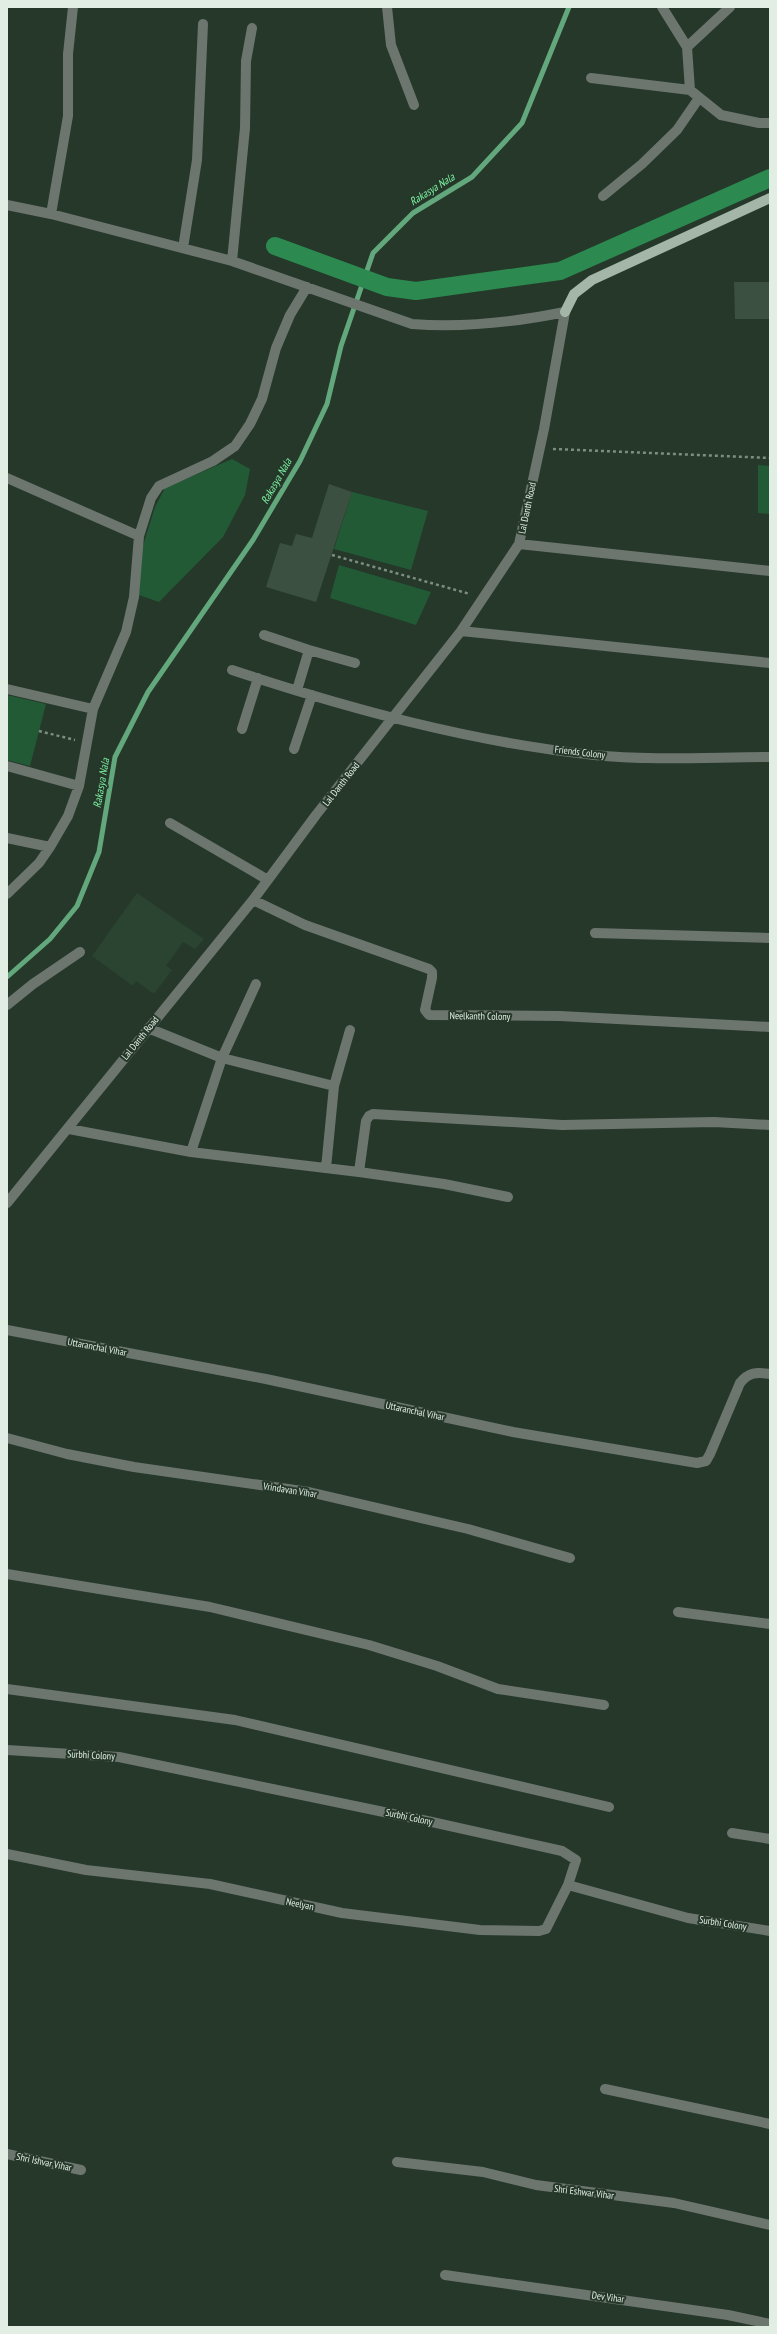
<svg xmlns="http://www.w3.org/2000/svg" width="777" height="2334" font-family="'PT Sans Narrow',sans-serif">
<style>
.built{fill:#2a4431}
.green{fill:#235a36}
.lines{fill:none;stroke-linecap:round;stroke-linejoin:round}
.stream{stroke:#63a77c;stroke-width:5}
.canal{stroke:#2c894f;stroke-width:18}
.building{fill:#3c5041}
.path{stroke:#7d8d81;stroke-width:2.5;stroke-dasharray:3 3;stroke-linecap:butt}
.minor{stroke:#6c756e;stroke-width:10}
.major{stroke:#a3b6a8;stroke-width:10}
.labels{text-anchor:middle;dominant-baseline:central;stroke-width:4;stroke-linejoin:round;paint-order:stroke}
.street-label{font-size:10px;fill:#e2eee4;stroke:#25382a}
.water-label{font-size:11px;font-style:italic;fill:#7ef3a3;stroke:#25382a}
</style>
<rect width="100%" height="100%" fill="#25382a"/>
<path class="built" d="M 137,893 L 204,939 L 195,949 L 183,942 L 166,966 L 172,970 L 154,994 L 136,981 L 133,986 L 92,956 Z"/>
<path class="green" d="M 232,459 L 250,469 L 245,495 L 223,537 L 159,602 L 139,595 L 142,549 L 155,507 L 165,488 Z
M 758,465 L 770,466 L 770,514 L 758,513 Z
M 352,492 L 428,511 L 411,570 L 334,549 Z
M 339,565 L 431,592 L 416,625 L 330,598 Z
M 7,695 L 46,704 L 30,766 L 7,760 Z"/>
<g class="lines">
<path class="stream" d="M 7,977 L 50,939 L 77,906 L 99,852 L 115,757 L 148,692 L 253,540 L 300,461 L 327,404 L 341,346 L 373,253 L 413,213 L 472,177 L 522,123 L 569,7"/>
<path class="canal" d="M 275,246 L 387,287 L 416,291 L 560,271 L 770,178"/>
</g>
<path class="building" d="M 734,282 L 770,282 L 770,319 L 735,319 Z
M 329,484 L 352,492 L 316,602 L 266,587 L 280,543 L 292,546 L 296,534 L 312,538 Z"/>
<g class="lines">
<path class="path" d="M 553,449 L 770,458
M 332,555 L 470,594
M 39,731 L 75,740"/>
<path class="minor" d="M 387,7 L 391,45 L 414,105
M 662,7 L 687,47 L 690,90 L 721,115 L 759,123 L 770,123
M 687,47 L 730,7
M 591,78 L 690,90
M 603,196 L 642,164 L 677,130 L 699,98
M 7,205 L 51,214 L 232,261 L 412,324 C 462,328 516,322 565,312 L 544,429 L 519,544 L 461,631 L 316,815 L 253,900 L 7,1203
M 51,214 L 68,116 L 68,54 L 73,7
M 183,248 L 197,160 L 203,24
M 232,261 L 245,128 L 246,61 L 252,28
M 7,478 L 139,536
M 519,544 L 770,571
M 461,631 L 770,663
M 264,635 L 309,650
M 232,670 C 350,709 471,742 594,755 C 652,761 712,757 770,757
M 7,689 L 93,709
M 297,690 L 309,650 L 355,663
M 242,729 L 258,678
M 294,749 L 312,695
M 7,766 L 79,786
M 170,823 L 268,880
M 7,838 L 50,847
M 7,894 L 39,863 L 50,847 L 68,816 L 79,786 L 93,709 L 126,632 L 134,597 L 139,536 L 151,498 L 159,486 L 213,461 L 235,446 L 250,424 L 262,399 L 276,348 L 290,315 L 307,287
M 253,900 L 305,925 L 429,969 L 432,972 L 432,978 L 425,1010 L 429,1015 L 560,1016 L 770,1027
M 595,933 L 770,938
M 7,1005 L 33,984 L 80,952
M 148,1028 L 222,1058 L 334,1086 L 326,1168
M 334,1086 L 350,1030
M 69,1129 L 191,1152 L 359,1172 L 444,1184 L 508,1197
M 191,1152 L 222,1058 L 256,984
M 359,1172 L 366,1121 L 369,1116 L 373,1114 L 562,1125 L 714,1122 L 770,1125
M 7,1330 L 266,1379 L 513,1432 L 697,1463 L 706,1461 L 710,1454 L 740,1383 C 749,1372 756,1372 770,1374
M 7,1438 L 67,1454 L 134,1467 L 309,1492 L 468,1529 L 570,1558
M 7,1574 L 210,1607 L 369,1645 L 437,1666 L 498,1689 L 604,1705
M 678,1612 L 770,1624
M 7,1689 L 235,1720 L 609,1807
M 7,1750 L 119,1757 L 432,1822 L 562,1851 L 576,1860 L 568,1885 L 688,1918 L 770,1931
M 732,1833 L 770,1839
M 7,1854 L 86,1870 L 210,1884 L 342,1913 L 480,1930 L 539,1931 L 546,1929 L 568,1885
M 605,2089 L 770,2124
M 7,2154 L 81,2170
M 397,2162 L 483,2172 L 536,2185 L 674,2203 L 770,2225
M 445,2275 L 728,2315 L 770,2324"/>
<path class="major" d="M 565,312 L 574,294 L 592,280 L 770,198"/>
</g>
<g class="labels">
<g class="street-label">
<text transform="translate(527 508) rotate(-78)">Lal Danth Road</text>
<text transform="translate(580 752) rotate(7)">Friends Colony</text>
<text transform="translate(341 784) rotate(-52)">Lal Danth Road</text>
<text transform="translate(480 1016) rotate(1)">Neelkanth Colony</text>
<text transform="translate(140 1038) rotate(-51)">Lal Danth Road</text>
<text transform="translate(97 1347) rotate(11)">Uttaranchal Vihar</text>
<text transform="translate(415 1411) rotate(12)">Uttaranchal Vihar</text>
<text transform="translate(290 1490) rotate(9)">Vrindavan Vihar</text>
<text transform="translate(91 1755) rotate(3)">Surbhi Colony</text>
<text transform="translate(409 1817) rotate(12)">Surbhi Colony</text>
<text transform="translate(300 1904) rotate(12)">Neelyan</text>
<text transform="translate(723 1923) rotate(9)">Surbhi Colony</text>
<text transform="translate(44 2162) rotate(12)">Shri Ishvar Vihar</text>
<text transform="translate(584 2192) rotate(7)">Shri Eshwar Vihar</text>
<text transform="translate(608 2297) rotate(8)">Dev Vihar</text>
</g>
<g class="water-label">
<text transform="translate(432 189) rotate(-32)">Rakasya Nala</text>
<text transform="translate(276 481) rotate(-60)">Rakasya Nala</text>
<text transform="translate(101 783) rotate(-80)">Rakasya Nala</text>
</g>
</g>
<rect width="777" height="2334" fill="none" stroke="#e2eee4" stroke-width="16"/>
</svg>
